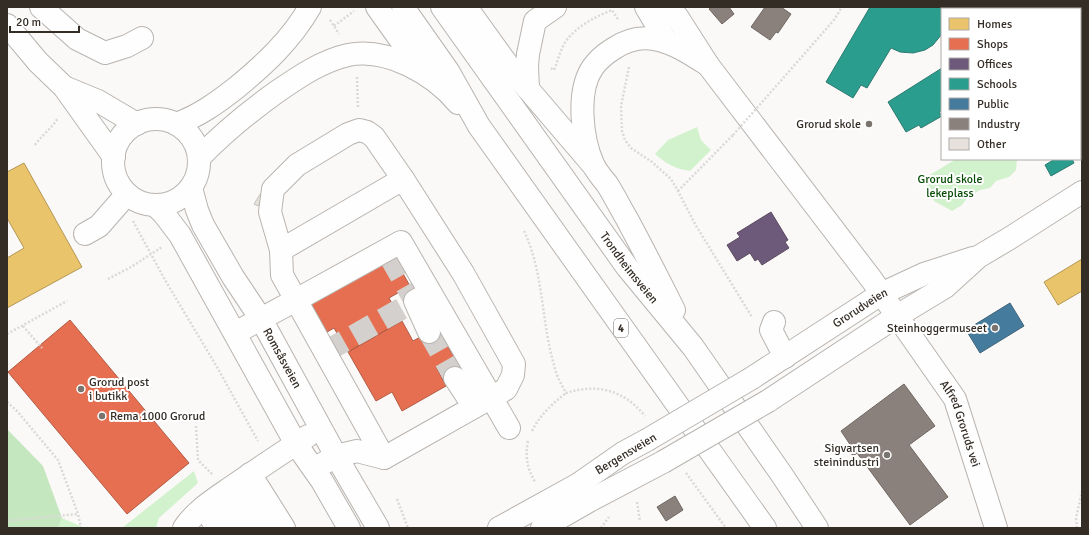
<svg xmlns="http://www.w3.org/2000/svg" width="1089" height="535" font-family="Signika,sans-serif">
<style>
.green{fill:#d2f1cd}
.forest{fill:#c5e7bf}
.homes{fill:#e9c46a;stroke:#b39756}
.shops{fill:#e76f51;stroke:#b15b44}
.offices{fill:#6d597a;stroke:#5c4c61}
.schools{fill:#2a9d8f;stroke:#2d7b70}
.public{fill:#457b9d;stroke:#406479}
.industry{fill:#8a817c;stroke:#706862}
.building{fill:#e7e1db;stroke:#c5c0bc}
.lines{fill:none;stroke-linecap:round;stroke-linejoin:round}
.minor-tunnel{stroke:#d3d0cd;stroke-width:22;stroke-dasharray:22 11;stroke-linecap:butt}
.minor-casing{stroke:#b8b4b0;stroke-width:24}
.highway-casing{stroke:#b8b4b0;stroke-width:24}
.path{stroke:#dad9d8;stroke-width:2.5;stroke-dasharray:2 2;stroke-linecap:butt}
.minor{stroke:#fefefe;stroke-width:22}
.highway{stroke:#fefefe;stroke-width:22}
.minor-bridge-casing{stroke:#b8b4b0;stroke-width:24;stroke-linecap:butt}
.path-bridge{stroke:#dad9d8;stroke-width:2.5;stroke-dasharray:2 2;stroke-linecap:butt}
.minor-bridge{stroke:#fefefe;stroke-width:22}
.poi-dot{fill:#7a746f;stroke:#fff;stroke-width:1.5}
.labels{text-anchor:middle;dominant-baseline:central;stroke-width:4;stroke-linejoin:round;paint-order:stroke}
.shield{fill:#fff;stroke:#716c67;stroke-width:1}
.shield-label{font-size:11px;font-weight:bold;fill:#342d26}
.poi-label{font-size:12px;fill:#342d26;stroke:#fff;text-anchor:end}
.park-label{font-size:12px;fill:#064b03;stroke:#fff}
.street-label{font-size:12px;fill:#342d26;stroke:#fff}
</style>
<rect width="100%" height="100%" fill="#fbf9f7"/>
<path class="green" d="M 1082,57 L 1082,101 L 1080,98 L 1080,58 Z
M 697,127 L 701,140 L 711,150 L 690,171 C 676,169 666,164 655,154 L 668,140 Z
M 956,159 L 1017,159 L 1016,170 L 1009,177 L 996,181 L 990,188 L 980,190 L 967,198 L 962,205 L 952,211 L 934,201 L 927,187 L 928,176 Z
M 194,471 L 198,483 L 159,518 L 156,528 L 122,528 Z
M 62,518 L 85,528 L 58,528 Z"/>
<path class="forest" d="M 7,429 L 43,466 L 62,518 L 58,528 L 7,528 Z"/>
<path class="homes" d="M 24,163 L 82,267 L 7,308 L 7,258 L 24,248 L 7,218 L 7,172 Z
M 1082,259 L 1082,291 L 1058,305 L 1044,282 Z"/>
<path class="shops" d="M 393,256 L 410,286 L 389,298 L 402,321 L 348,352 L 334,328 L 327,332 L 311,303 Z
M 70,320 L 189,463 L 127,514 L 8,372 Z
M 402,321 L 413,341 L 437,328 L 463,373 L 447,383 L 437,366 L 436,367 L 446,386 L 402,411 L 392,392 L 376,401 L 348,352 Z"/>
<path class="offices" d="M 771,212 L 788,240 L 785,242 L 789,248 L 762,265 L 758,259 L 755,261 L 750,253 L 737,261 L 727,245 L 740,237 L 737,233 Z"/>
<path class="schools" d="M 870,7 L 945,7 L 946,9 L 942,9 L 942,34 L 933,45 L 925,50 L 913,53 L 900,52 L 891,48 L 867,88 L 861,85 L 853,98 L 826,82 Z
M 1006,7 L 1082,7 L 1082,24 L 1080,25 L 1080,9 L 1007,9 Z
M 942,68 L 942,110 L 939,112 L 942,116 L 921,128 L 919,125 L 906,132 L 888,102 Z
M 1055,159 L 1072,159 L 1074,163 L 1051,176 L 1045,165 Z"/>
<path class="public" d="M 1010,303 L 1024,326 L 980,353 L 966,330 Z"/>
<path class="industry" d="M 712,7 L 729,7 L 734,14 L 722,24 L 709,9 Z
M 765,7 L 781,7 L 791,14 L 778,33 L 776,32 L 770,40 L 751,27 Z
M 904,384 L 935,426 L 909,445 L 948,497 L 910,525 L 857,453 L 853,456 L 848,449 L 851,446 L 841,431 Z
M 675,496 L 683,510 L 666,521 L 657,507 Z"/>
<path class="building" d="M 261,193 L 264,195 L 258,206 L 254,204 Z"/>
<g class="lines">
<path class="minor-tunnel" d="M 429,332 L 455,378
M 325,352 L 415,301 L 386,250"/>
<g class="minor-casing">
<g id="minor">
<path d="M 41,7 L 77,39 L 105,53 L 127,46 L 142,38"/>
<path d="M 377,7 L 404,45 L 428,76"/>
<path d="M 466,7 L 510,68 L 593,165"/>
<path d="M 646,7 L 667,42"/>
<path d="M 7,25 L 38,62 L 64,87 L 114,157"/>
<path d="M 64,87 L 98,101 L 137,124"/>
<path d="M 528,89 L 527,66 L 528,54 L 535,21 L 555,7"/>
<circle cx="156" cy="162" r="43"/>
<path id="s1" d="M 191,188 L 197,210 L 203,225 L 233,277 L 261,319 L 336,456 L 378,528"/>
<path d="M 156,206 L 164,214 L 180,235 L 251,363 L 296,444 L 322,481 L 349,528"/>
<path d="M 85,234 L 99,226 L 127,194"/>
<path d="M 281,250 L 270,212 L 273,189 L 297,165 L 348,134 L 359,130 L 367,132 L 374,137 L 403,179"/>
<path id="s2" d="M 897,316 L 955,399 L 996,528"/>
<path d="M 774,322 L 771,330 L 785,357"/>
<path d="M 429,332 L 415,301 L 430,293"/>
<path d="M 235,333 L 296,300 L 282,275 L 281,250 L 403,179 L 463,273 L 514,364 L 513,375 L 506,389 L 384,458 L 357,451 L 336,456 L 314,469"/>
<path d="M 455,378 L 474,407"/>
<path id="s3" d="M 752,378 L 881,294 L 924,274 L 973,258"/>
<path d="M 768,401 L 897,316 L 945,287 L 978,257 L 1010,238 L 1082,192"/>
<path d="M 384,458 L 296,300 L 401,242 L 509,428"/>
<path d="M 250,474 L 284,528"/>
<path d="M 234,486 L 261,528"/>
<path d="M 220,496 L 239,528"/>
<path d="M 204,507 L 217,528"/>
<path d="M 184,528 C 196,510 216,498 233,486 C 258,469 283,452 308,436"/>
<path d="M 499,528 L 577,485 L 623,453 L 647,440"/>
<path d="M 542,528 L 589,501 L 663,462"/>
</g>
</g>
<g class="highway-casing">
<g id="highway">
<path d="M 403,7 L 448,71 L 479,126 L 765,528"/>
<path id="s4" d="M 442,7 L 627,267 L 693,347 L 782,475 L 817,528"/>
<path d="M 670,7 L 678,18 L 708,65 L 872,280 L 897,316"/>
<path d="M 176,124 C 199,116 218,102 236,88 C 265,64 291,40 310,7"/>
<path d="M 199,158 C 223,133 250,111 278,91 C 300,76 322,61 348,55 C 387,47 434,74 458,103"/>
<path d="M 674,310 C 659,280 643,249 627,219 C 620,207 614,195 607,184 C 602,178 596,171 593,164 C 582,139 576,91 593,67 C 598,60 605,54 613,49 C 648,25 678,46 708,65"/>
</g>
</g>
<path class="path" d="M 330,20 L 339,34
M 334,26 L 354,11
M 629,67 L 621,106 L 622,131 L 625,140 L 631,148 L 652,162 L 671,179 L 678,191 L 695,224 L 752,317
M 551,68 L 554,70 C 558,61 560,50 566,41 C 577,26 595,17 612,10 L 619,21
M 357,77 L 358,108
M 778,84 L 834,20 L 842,7
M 35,145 C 42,135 52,128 58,118
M 678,191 L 733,135
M 133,221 L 165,280 L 217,367 L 258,441
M 524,231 C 544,273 541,321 554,365 C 556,375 561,384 566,393 C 597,383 624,390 645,416
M 108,279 L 131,267 L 162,247
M 23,326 L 42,348
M 7,334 L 67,301
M 7,402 L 17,411 L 58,460 L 78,514 L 81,528
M 196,426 L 198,460 L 212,474
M 532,431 C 540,415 552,404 566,393
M 528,441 C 525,458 527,467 535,482
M 686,473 L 726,528
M 397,499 L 408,528
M 637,502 L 640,521
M 7,521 L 78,514
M 601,528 L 609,517
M 1077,528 L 1076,518 L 1082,491"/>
<use href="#minor" class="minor"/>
<use href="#highway" class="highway"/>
<g class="minor-bridge-casing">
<path id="minor-bridge" d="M 647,440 L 752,378
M 663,462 L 768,401"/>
</g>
<path class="path-bridge" d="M 733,135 L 778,84"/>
<use href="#minor-bridge" class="minor-bridge"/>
</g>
<g class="poi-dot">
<circle cx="869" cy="124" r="4"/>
<circle cx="995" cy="328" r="4"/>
<circle cx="81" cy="389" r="4"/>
<circle cx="102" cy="416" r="4"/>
<circle cx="887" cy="455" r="4"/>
</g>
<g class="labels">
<rect class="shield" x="614" y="319" width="14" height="18" rx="3"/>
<g class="shield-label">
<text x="621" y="328">4</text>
</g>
<g class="poi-label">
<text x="861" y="124">Grorud skole</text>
<text x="987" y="328">Steinhoggermuseet</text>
<text x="89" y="382" text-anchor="start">Grorud post<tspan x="89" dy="14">i butikk</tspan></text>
<text x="110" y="416" text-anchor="start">Rema 1000 Grorud</text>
<text x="879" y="448">Sigvartsen<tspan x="879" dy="14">steinindustri</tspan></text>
</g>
<g class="park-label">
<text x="950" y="179">Grorud skole<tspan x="950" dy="14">lekeplass</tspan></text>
</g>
<g class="street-label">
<text stroke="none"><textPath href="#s4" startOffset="321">Trondheimsveien</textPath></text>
<text stroke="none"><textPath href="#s3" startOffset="129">Grorudveien</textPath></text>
<text stroke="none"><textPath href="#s1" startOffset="194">Romsåsveien</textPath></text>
<text stroke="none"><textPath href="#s2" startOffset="126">Alfred Groruds vei</textPath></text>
<text transform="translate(626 454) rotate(-31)">Bergensveien</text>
</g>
</g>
<rect width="1089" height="535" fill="none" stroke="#342d26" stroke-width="16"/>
<rect x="941" y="8" width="140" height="152" fill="#ffffff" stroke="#aeaba8"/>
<rect x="949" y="18" width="20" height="12" fill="#e9c46a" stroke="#aeaba8"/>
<text x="977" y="28" font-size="12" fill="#342d26">Homes</text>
<rect x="949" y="38" width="20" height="12" fill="#e76f51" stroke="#aeaba8"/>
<text x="977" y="48" font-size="12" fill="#342d26">Shops</text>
<rect x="949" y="58" width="20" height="12" fill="#6d597a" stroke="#aeaba8"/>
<text x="977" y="68" font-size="12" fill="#342d26">Offices</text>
<rect x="949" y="78" width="20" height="12" fill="#2a9d8f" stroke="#aeaba8"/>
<text x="977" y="88" font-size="12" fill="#342d26">Schools</text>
<rect x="949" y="98" width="20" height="12" fill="#457b9d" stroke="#aeaba8"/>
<text x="977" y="108" font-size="12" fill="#342d26">Public</text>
<rect x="949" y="118" width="20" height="12" fill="#8a817c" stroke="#aeaba8"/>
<text x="977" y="128" font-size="12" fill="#342d26">Industry</text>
<rect x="949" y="138" width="20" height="12" fill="#e7e1db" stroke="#aeaba8"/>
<text x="977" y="148" font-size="12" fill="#342d26">Other</text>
<path d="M10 26v6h69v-6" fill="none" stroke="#342d26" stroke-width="2"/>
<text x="16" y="26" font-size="12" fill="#342d26" stroke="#ffffff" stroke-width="3" paint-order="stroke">20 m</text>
</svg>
